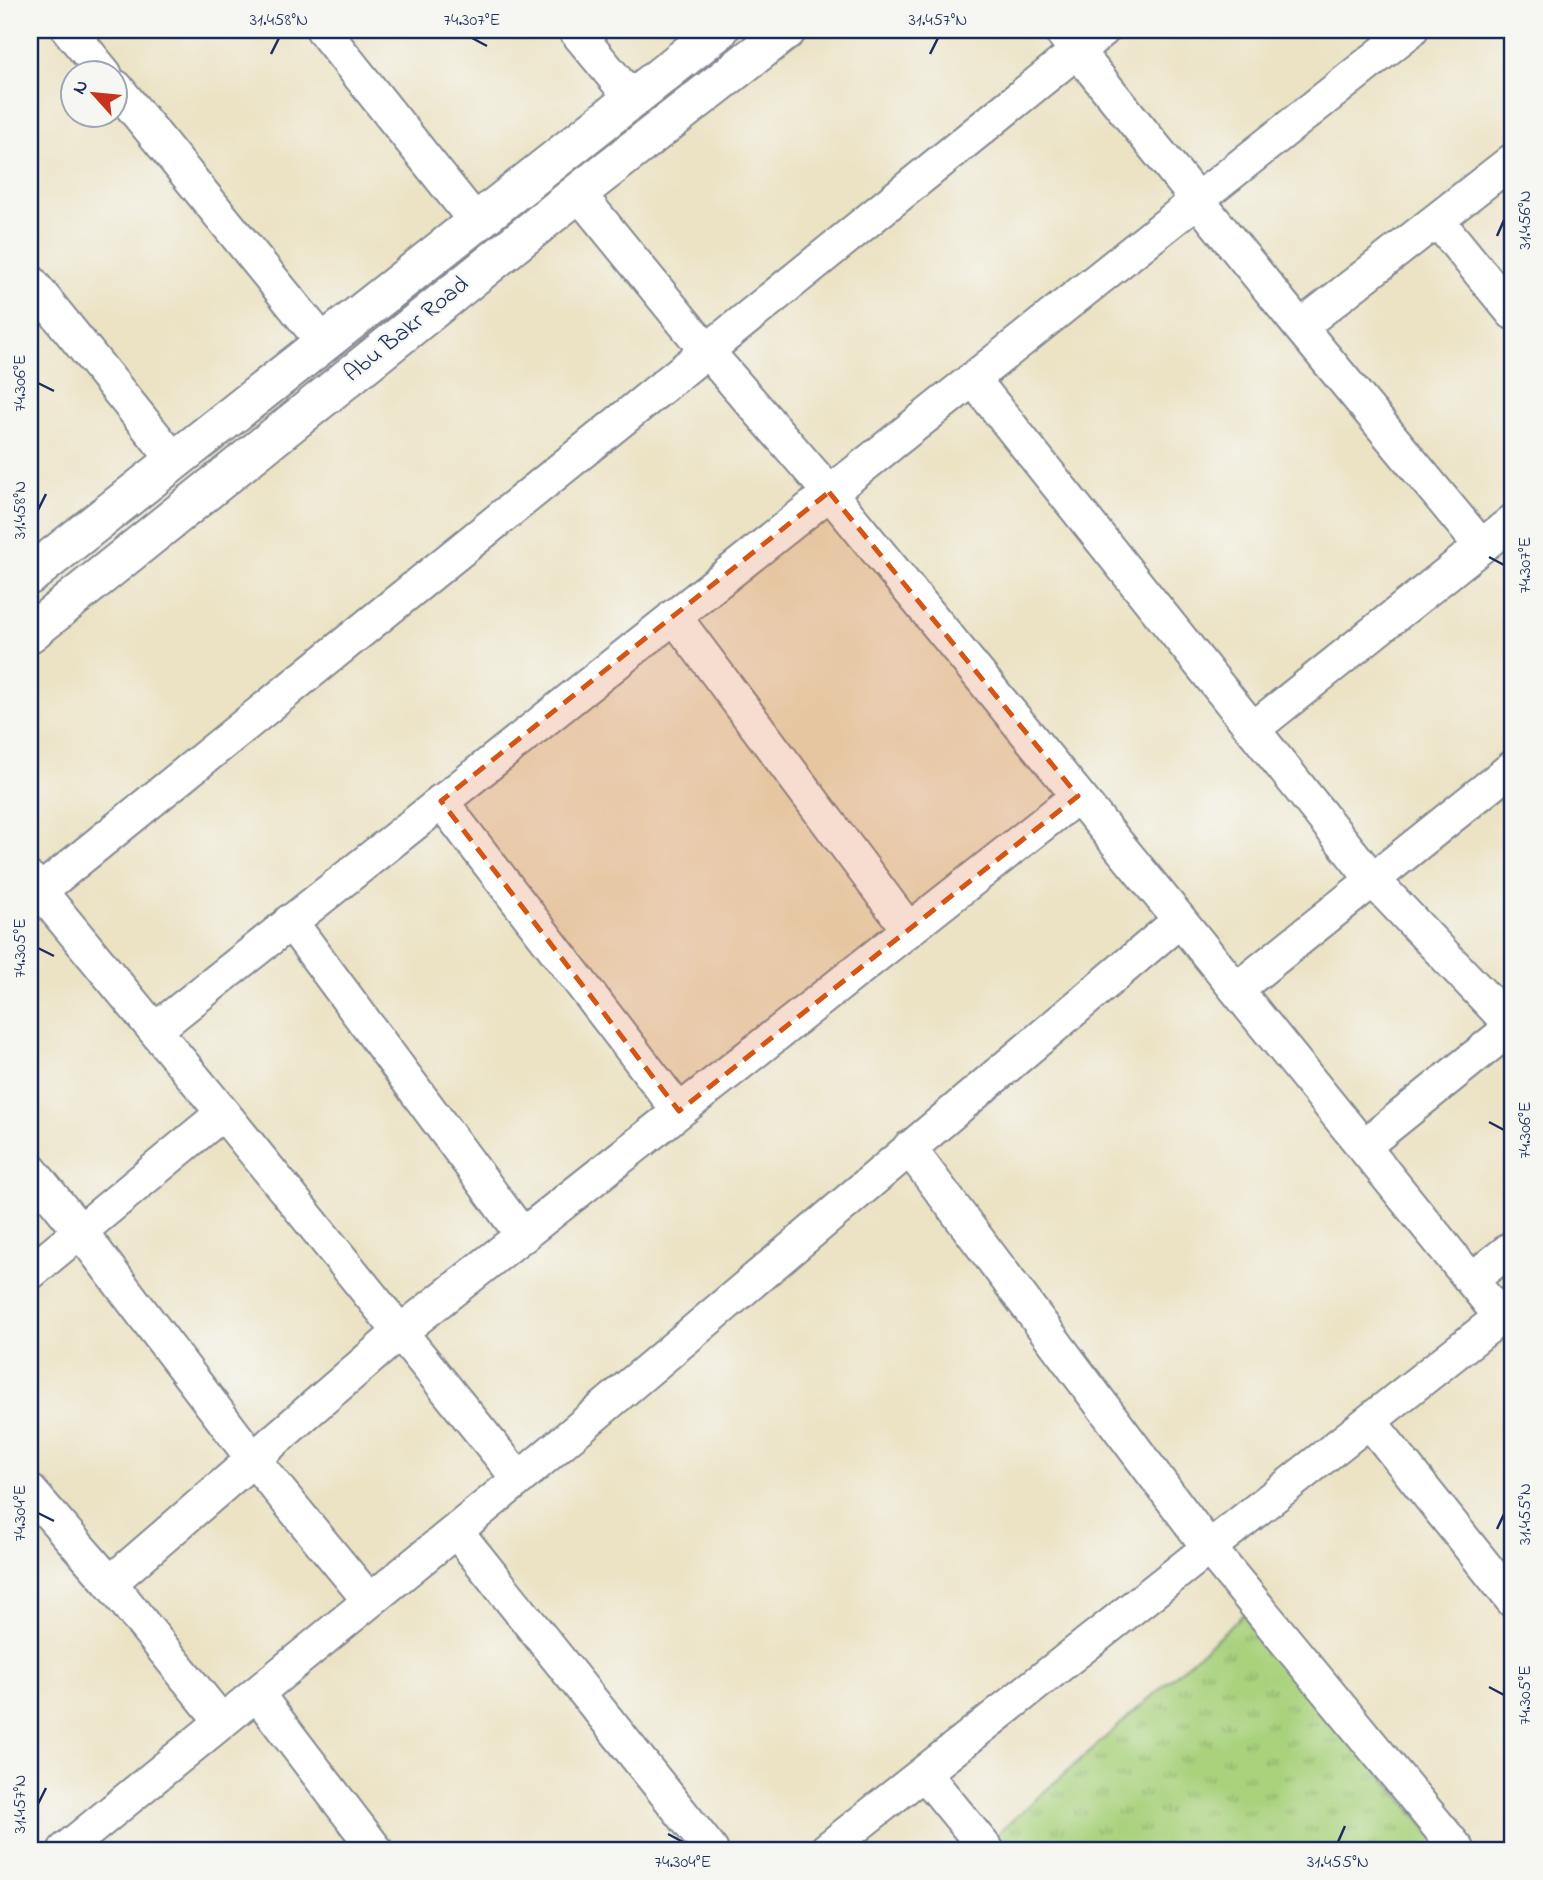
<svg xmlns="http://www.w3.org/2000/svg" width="1543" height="1880" font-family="'Indie Flower',sans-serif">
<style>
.grass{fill:url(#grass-tufts);stroke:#62806e;stroke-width:2}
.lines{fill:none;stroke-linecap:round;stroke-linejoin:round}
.minor-casing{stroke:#848992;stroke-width:37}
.secondary-casing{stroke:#848992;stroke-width:42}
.minor{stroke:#fff;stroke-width:33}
.secondary{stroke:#fff;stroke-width:38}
.marked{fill:#d45514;fill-opacity:0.2;stroke:#d45514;stroke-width:5;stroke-dasharray:14 9;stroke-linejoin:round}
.ticks{fill:none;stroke:#1b2f5e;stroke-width:2.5}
.labels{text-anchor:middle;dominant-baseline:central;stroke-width:5;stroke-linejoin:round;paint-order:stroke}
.street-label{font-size:24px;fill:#1b2f5e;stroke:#f6f6f2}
.neatline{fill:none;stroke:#1b2f5e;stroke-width:2.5}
.ticks-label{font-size:18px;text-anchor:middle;fill:#1b2f5e}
</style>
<defs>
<pattern id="grass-tufts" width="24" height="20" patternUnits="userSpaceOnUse" patternTransform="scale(1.75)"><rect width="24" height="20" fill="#a9d27d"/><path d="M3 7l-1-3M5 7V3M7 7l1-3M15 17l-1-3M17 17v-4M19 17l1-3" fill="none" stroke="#89ab6a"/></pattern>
</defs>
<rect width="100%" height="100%" fill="#f6f6f2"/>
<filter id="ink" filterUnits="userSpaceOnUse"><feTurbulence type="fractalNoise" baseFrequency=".0143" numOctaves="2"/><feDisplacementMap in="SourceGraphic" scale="14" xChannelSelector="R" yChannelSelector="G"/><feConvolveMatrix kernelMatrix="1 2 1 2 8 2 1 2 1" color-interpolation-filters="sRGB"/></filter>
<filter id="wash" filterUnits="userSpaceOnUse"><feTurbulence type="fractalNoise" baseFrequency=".00686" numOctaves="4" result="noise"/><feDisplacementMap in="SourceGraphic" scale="28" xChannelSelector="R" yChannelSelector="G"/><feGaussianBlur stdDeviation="1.57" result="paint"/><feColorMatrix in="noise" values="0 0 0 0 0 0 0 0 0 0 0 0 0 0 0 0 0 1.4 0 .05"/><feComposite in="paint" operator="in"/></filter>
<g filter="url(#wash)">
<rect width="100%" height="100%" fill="#ece3c5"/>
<path class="grass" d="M 1245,1613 L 1445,1850 L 979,1850 Z"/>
</g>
<g filter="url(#ink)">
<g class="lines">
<g class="minor-casing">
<path id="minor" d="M 69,30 L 105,74
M 323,30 L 476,222
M 575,30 L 632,99
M 1060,30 L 1300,327 L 1481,546
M 116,87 L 323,342
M 578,193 L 707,351 L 829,492 L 1180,920 L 1501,1317 L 826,1850
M 1437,220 L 1513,313
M 30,281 L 175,461
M 1300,327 L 1513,160
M 973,379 L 1373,880 L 1513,1027
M 674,616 L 909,930
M 1253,729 L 1513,521
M 441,801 L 679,1111
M 30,879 L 223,1113 L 519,1479
M 40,891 L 1103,30
M 290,921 L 523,1236
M 1237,989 L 1513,767
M 155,1030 L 1411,30
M 1364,1146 L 1513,1026
M 909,1148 L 1209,1548 L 1458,1850
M 30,1169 L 80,1231 L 253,1459 L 369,1600
M 30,1273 L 223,1113
M 1471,1280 L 1513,1247
M 1370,1422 L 1513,1601
M 30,1491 L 110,1583 L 222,1722
M 456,1531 L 711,1850
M 110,1583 L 400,1332 L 1078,796
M 257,1694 L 376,1850
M 924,1773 L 987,1850
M 65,1850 L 519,1479 L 1180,920"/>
</g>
<g class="secondary-casing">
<path id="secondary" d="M 30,575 L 719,30
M 30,633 L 578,193 L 787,30"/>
</g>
<use href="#minor" class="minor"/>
<use href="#secondary" class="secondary"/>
</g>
</g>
<path class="marked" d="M 829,492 L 1078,796 L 679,1111 L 441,801 Z"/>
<path class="ticks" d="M 472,38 L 487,46M 271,54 L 279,38M 930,54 L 938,38M 1497,236 L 1504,220M 38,383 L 54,391M 38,510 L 46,494M 1489,557 L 1504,565M 38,948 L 54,956M 1489,1122 L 1504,1130M 38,1513 L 54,1521M 1497,1529 L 1504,1514M 1489,1687 L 1504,1695M 38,1804 L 46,1788M 668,1834 L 683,1842M 1338,1842 L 1345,1826"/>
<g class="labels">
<g class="street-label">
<text transform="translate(407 330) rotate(-39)">Abu Bakr Road</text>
</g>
</g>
<rect width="1543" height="1880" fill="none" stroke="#f6f6f2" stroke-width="77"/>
<g transform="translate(94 94) rotate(297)"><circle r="33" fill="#f6f6f2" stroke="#9ea6b7" stroke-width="2"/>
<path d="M0-5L12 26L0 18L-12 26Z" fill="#c8321e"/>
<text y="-10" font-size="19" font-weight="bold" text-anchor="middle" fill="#1b2f5e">N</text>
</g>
<rect x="38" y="38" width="1466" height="1804" class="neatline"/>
<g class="ticks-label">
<text x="279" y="25">31.458°N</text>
<text x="472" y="25">74.307°E</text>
<text x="938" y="25">31.457°N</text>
<text transform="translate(1524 220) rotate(-90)" y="6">31.456°N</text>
<text transform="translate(19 383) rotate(-90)" y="6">74.306°E</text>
<text transform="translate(19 510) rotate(-90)" y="6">31.458°N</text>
<text transform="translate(1524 565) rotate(-90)" y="6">74.307°E</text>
<text transform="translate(19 948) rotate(-90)" y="6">74.305°E</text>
<text transform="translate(1524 1130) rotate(-90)" y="6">74.306°E</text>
<text transform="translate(19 1513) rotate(-90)" y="6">74.304°E</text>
<text transform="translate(1524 1514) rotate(-90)" y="6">31.455°N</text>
<text transform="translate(1524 1695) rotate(-90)" y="6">74.305°E</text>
<text transform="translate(19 1804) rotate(-90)" y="6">31.457°N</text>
<text x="683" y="1867">74.304°E</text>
<text x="1338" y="1867">31.455°N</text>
</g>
</svg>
